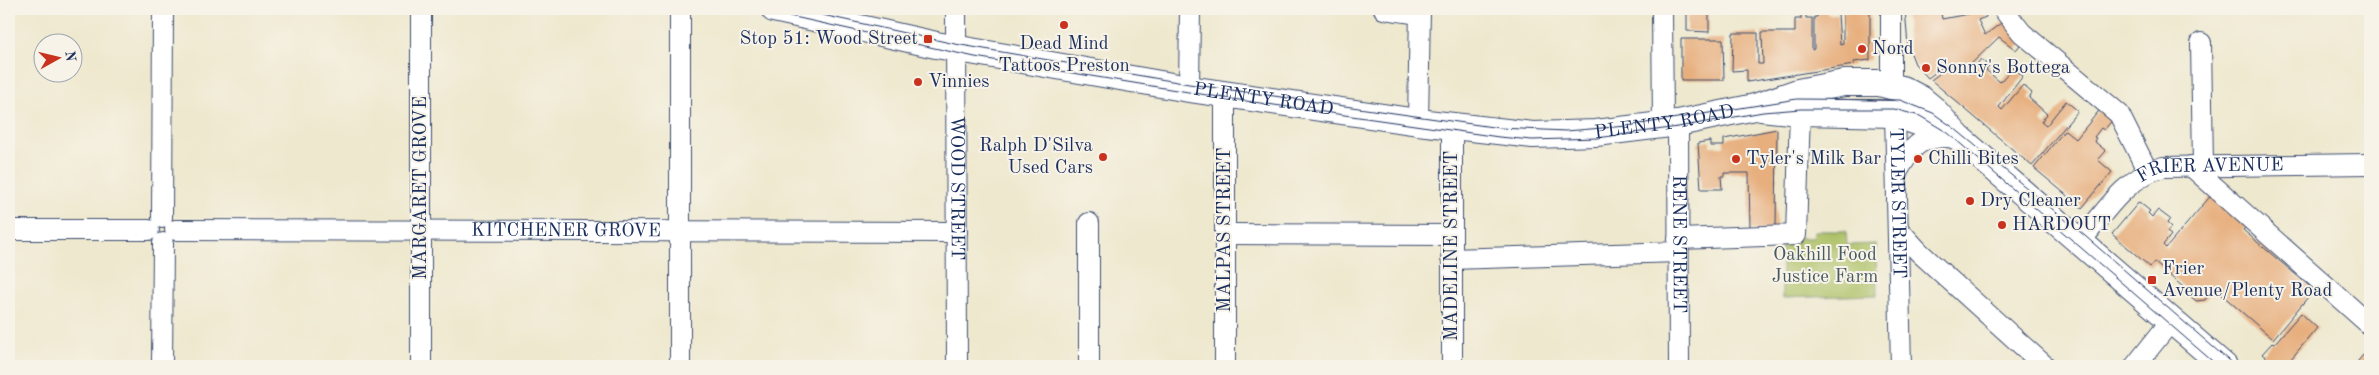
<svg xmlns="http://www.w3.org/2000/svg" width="2379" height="375" font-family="'Old Standard TT',serif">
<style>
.green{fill:#abbf64;stroke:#637761}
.building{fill:#e7af7e}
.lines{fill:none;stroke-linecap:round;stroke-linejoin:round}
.minor-casing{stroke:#3b4b6f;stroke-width:22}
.major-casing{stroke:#3b4b6f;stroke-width:28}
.minor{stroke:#fff;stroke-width:20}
.major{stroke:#fff;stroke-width:26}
.tram{stroke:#1b2f5e;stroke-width:1}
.poi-dot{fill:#c8321e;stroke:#f7f3e8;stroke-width:2}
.labels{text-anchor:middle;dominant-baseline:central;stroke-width:4;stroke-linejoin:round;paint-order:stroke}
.poi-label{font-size:19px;fill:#1b2f5e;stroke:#f7f3e8;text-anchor:start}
.street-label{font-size:19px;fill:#1b2f5e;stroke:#f7f3e8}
.park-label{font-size:19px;fill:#465a60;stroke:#f7f3e8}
</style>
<rect width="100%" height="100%" fill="#f7f3e8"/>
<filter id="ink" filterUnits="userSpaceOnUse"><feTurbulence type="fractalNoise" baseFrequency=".02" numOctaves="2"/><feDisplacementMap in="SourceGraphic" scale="10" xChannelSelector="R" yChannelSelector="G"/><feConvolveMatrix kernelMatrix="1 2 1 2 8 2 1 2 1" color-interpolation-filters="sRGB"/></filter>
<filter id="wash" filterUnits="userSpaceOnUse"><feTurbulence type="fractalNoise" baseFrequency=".0096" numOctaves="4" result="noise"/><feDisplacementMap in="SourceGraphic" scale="20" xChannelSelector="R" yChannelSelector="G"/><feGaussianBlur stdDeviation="1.12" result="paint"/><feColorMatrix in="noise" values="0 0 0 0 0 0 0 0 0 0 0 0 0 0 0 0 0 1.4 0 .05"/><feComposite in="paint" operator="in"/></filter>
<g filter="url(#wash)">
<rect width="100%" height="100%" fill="#eee8ce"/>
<path class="green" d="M 1814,231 L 1846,231 L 1847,245 L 1876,244 L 1877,295 L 1782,298 L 1782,237 L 1813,238 Z"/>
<g id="blocks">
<path class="building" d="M 1687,9 L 1709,9 L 1709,32 L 1687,31 Z
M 1801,9 L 1806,9 L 1806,18 L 1812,18 L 1812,50 L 1814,49 L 1814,17 L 1817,17 L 1817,9 L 1827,9 L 1827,14 L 1838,14 L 1840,44 L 1843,43 L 1843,12 L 1870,9 L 1870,60 L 1854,62 L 1854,65 L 1747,82 L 1747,70 L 1732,71 L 1733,33 L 1758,33 L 1758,64 L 1763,64 L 1762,32 L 1795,32 L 1795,19 L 1801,19 Z
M 1905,9 L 1950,9 L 1951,12 L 1941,13 L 1942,19 L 1984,11 L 1986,17 L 1978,20 L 1985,35 L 2004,21 L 2025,39 L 2016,50 L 1999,37 L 1965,70 L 1969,74 L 1981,59 L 1989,67 L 1986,70 L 2000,82 L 2015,65 L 2020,69 L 2018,72 L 2023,76 L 1999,107 L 2002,110 L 2023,85 L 2032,93 L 2029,98 L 2047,114 L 2041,122 L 2046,126 L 2066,101 L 2078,111 L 2032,166 L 1931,80 L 1952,64 L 1949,62 L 1928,78 L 1915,64 L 1908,46 Z
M 1681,39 L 1723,39 L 1724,80 L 1681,80 Z
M 2102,107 L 2114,118 L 2104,130 L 2101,128 L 2094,137 L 2096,138 L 2094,141 L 2106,151 L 2098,160 L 2112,172 L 2082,208 L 2034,168 L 2065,130 L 2076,139 Z
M 1777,129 L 1776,230 L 1750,230 L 1749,173 L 1724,173 L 1724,176 L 1721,176 L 1722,189 L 1701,189 L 1698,143 L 1710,141 L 1710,146 L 1724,146 L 1724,139 Z
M 2214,192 L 2249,223 L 2243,230 L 2314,290 L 2273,339 L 2214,288 L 2205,300 L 2196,301 L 2189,295 L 2190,293 L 2154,262 L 2150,267 L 2112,234 L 2139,202 L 2150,211 L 2148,213 L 2152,217 L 2158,210 L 2170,219 L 2167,223 L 2171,227 L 2167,232 L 2171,235 L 2163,245 L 2166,248 Z
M 2301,313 L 2317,328 L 2291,359 L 2293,361 L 2288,366 L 2276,366 L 2262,354 L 2272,343 L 2274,344 Z
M 2363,355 L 2370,361 L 2370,366 L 2354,366 Z"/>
</g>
</g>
<g filter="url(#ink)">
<use href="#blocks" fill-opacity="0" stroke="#3b4b6f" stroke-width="1"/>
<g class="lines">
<g class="minor-casing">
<g id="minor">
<path d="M 421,9 L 421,366"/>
<path id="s1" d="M 956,9 L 957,366"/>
<path d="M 1384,9 L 1420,14"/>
<path d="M 1662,9 L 1663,125"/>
<path d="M 1891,9 L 1891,86"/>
<path d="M 2003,9 L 2022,33 L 2119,114 L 2148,172"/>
<path d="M 2201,43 L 2203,165"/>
<path d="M 1189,89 L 1190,9"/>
<path d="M 1225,94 L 1225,366"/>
<path id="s2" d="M 1895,114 L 1901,366"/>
<path d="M 1418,122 L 1420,9"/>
<path id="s3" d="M 1678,123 L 1679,366"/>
<path d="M 2191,166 L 2370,325"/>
<path d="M 1898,171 C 1914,144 1919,137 1951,137"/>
<path d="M 162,218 L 163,9"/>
<path d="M 1089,223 L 1089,366"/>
<path d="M 9,230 L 149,230"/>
<path id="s4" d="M 175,230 L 957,232"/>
<path d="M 1899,230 L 1919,252 L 2045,366"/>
<path d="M 1225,234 L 1451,235"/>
<path d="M 1678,239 L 1796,235 L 1800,112"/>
<path id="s5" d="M 2081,241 C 2104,213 2126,177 2163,167 L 2370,164"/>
<path d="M 1451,259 L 1678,252"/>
<path d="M 162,366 L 163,243"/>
<path d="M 680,366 L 680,9"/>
<path d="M 1452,366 L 1452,127"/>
<path d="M 2135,366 L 2171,321"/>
</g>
</g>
<g class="major-casing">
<g id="major">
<path id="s6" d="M 774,9 L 936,45 L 1189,89 L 1418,122 L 1533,135 L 1596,133 L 1678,123 L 1755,107 L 1798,92 L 1844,83 L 1879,83 L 1902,89 L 1921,99 L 1933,109 L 1958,137 L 2224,366"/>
<path d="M 1761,108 L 1800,112 L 1895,114 L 1953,135"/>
</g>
</g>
<use href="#minor" class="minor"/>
<use href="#major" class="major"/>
<path class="tram" d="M 758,9 L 975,57 L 1225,98 L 1499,137 L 1532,140 L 1597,138 L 1678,127 L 1763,112 L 1801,109 L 1894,109 L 1920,116 L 1948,133 L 2218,366
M 795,9 L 955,44 L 1189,84 L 1500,128 L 1566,131 L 1627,126 L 1797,99 L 1900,100 L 1933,113 L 1954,128 L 2085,236 L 2235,366"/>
</g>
</g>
<g class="poi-dot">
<circle cx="1064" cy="25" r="5"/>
<rect x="923" y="34" width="10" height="10" rx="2.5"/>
<circle cx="1862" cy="49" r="5"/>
<circle cx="1926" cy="68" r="5"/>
<circle cx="918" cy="82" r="5"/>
<circle cx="1103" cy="157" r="5"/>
<circle cx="1736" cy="159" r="5"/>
<circle cx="1918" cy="159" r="5"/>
<circle cx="1970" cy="201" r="5"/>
<circle cx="2002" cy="225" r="5"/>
<rect x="2147" y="275" width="10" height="10" rx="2.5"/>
</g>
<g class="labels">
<g class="poi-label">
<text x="918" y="39" text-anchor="end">Stop 51: Wood Street</text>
<text x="1064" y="44" text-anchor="middle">Dead Mind<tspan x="1064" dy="22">Tattoos Preston</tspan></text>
<text x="1872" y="49">Nord</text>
<text x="1936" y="68">Sonny's Bottega</text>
<text x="928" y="82">Vinnies</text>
<text x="1093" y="146" text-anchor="end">Ralph D'Silva<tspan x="1093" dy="22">Used Cars</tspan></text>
<text x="1746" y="159">Tyler's Milk Bar</text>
<text x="1928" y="159">Chilli Bites</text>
<text x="1980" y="201">Dry Cleaner</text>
<text x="2012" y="225">HARDOUT</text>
<text x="2162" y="269">Frier<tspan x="2162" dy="22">Avenue/Plenty Road</tspan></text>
</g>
<g class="street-label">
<text stroke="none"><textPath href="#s6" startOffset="498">PLENTY ROAD</textPath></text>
<text stroke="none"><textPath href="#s6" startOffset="902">PLENTY ROAD</textPath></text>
<text stroke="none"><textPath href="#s5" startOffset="159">FRIER AVENUE</textPath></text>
<text stroke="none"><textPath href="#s1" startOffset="179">WOOD STREET</textPath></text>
<text transform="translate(421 188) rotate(-90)">MARGARET GROVE</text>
<text stroke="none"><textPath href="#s2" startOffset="89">TYLER STREET</textPath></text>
<text transform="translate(1225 230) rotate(-90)">MALPAS STREET</text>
<text stroke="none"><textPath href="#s4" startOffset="391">KITCHENER GROVE</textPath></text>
<text stroke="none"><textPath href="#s3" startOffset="121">RENE STREET</textPath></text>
<text transform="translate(1452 246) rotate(-90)">MADELINE STREET</text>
</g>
<g class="park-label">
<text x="1825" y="255">Oakhill Food<tspan x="1825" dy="22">Justice Farm</tspan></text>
</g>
</g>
<rect width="2379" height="375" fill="none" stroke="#f7f3e8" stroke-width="30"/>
<g transform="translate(58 58) rotate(82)"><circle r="24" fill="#f7f3e8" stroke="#9fa5b1"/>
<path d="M0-4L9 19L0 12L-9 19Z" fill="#c8321e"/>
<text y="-8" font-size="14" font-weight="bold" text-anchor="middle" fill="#1b2f5e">N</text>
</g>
</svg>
